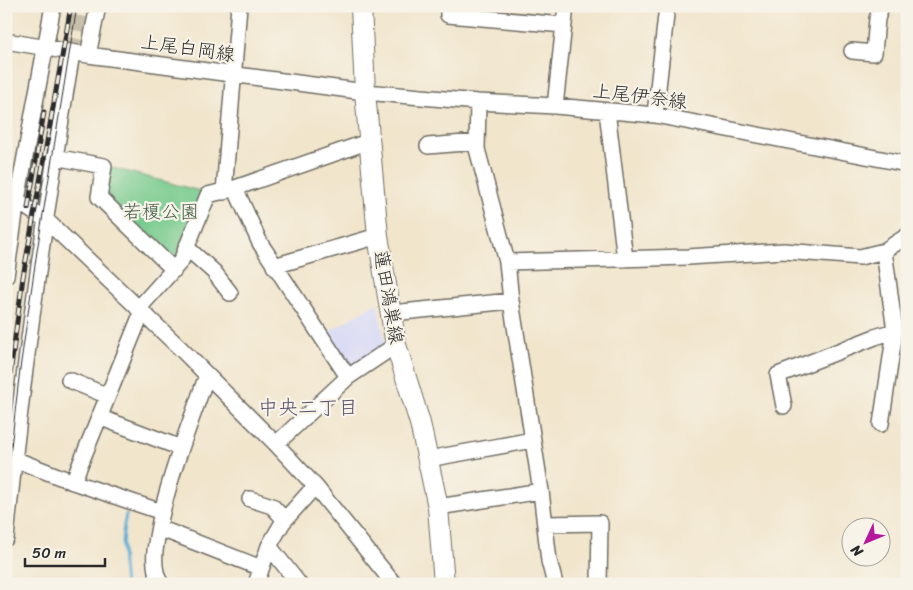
<svg xmlns="http://www.w3.org/2000/svg" width="913" height="590" font-family="Sriracha,'Klee One',sans-serif">
<style>
.built{fill:#d6d8f8}
.green{fill:#77ca8d;stroke:#517a5c}
.lines{fill:none;stroke-linecap:round;stroke-linejoin:round}
.stream{stroke:#5aadd6;stroke-width:3}
.minor-tunnel{stroke:#c9c0ac;stroke-width:15;stroke-dasharray:15 8;stroke-linecap:butt}
.minor-casing{stroke:#706c63;stroke-width:18}
.major-casing{stroke:#706c63;stroke-width:22}
.minor{stroke:#fff;stroke-width:15}
.major{stroke:#fff;stroke-width:20}
.tram{stroke:#2b2b2b;stroke-width:1}
.rail-casing{stroke:#2b2b2b;stroke-width:5}
.rail{stroke:#f7f3e8;stroke-width:3;stroke-dasharray:9;stroke-linecap:butt}
.labels{text-anchor:middle;dominant-baseline:central;stroke-width:4.5;stroke-linejoin:round;paint-order:stroke}
.street-label{font-size:19px;fill:#2b2b2b;stroke:#f7f3e8}
.park-label{font-size:19px;fill:#425b48;stroke:#f7f3e8}
.neighbourhood-label{font-size:20px;fill:#5c546d;stroke:#f7f3e8}
</style>
<rect width="100%" height="100%" fill="#f7f3e8"/>
<filter id="ink" filterUnits="userSpaceOnUse"><feTurbulence type="fractalNoise" baseFrequency=".02" numOctaves="2"/><feDisplacementMap in="SourceGraphic" scale="10" xChannelSelector="R" yChannelSelector="G"/><feConvolveMatrix kernelMatrix="1 2 1 2 8 2 1 2 1" color-interpolation-filters="sRGB"/></filter>
<filter id="wash" filterUnits="userSpaceOnUse"><feTurbulence type="fractalNoise" baseFrequency=".0096" numOctaves="4" result="noise"/><feDisplacementMap in="SourceGraphic" scale="20" xChannelSelector="R" yChannelSelector="G"/><feGaussianBlur stdDeviation="1.12" result="paint"/><feColorMatrix in="noise" values="0 0 0 0 0 0 0 0 0 0 0 0 0 0 0 0 0 1.4 0 .05"/><feComposite in="paint" operator="in"/></filter>
<g filter="url(#wash)">
<rect width="100%" height="100%" fill="#f1e5cc"/>
<path class="built" d="M 377,303 L 386,347 L 348,369 L 325,334 Z"/>
<path class="green" d="M 110,167 L 204,192 L 175,258 L 170,259 L 104,197 Z"/>
<g class="lines">
<path class="stream" d="M 125,584 C 122,559 120,540 126,515"/>
</g>
</g>
<g filter="url(#ink)">
<g class="lines">
<path class="minor-tunnel" d="M 72,53 L 82,6"/>
<g class="minor-casing">
<path id="minor" d="M 448,6 L 448,15 L 564,25
M 6,41 L 88,55 L 365,92 L 478,102 L 555,106 L 655,115 L 907,164
M 852,51 L 874,53 L 877,19 L 881,6
M 88,55 L 98,6
M 478,102 L 477,149 L 507,262 L 511,301 L 541,491 L 549,561 L 555,584
M 555,106 L 566,6
M 607,111 L 625,259
M 655,115 L 667,6
M 428,146 L 477,142
M 54,157 L 104,166 L 99,197 L 174,270
M 235,188 L 260,243 L 348,377
M 224,192 L 239,6
M 6,194 L 46,220 L 181,349 L 276,444 L 315,486 L 394,584
M 186,247 L 214,272 L 230,293
M 507,262 L 688,257 L 784,251 L 860,257 L 884,251 L 907,236
M 274,266 L 378,236
M 6,276 L 17,200 L 53,6
M 138,309 L 181,261 L 208,195 L 235,188 L 370,141
M 392,313 L 511,301
M 69,380 L 108,396
M 784,406 L 778,375 L 875,337 L 900,329 L 907,329
M 99,417 L 181,448
M 881,424 L 895,331 L 884,251
M 276,444 L 348,377 L 396,345
M 14,459 L 73,482 L 162,512
M 428,459 L 533,440
M 73,482 L 142,312
M 250,499 L 272,506 L 285,520
M 438,507 L 541,491
M 545,524 L 600,523 L 599,584
M 159,528 L 261,568
M 6,538 C 22,375 45,213 72,53
M 269,546 L 299,584
M 161,584 C 155,575 154,562 155,551 C 162,492 188,430 207,375
M 256,584 L 269,546 L 283,522 L 315,486"/>
</g>
<g class="major-casing">
<path id="major" d="M 361,6 L 365,92 L 378,236 L 396,345 L 420,423 L 438,507 L 444,584"/>
</g>
<use href="#minor" class="minor"/>
<use href="#major" class="major"/>
<path class="tram" d="M 6,491 L 20,369 L 37,251 L 77,6"/>
<g class="rail-casing">
<path id="rail" d="M 28,208 L 44,112
M 6,405 L 23,277 L 71,6"/>
</g>
<use href="#rail" class="rail"/>
</g>
</g>
<g class="labels">
<g class="street-label">
<text transform="translate(188 48) rotate(8)">上尾白岡線</text>
<text transform="translate(640 96) rotate(7)">上尾伊奈線</text>
<text transform="translate(389 297) rotate(80)">蓮田鴻巣線</text>
</g>
<g class="park-label">
<text x="161" y="211">若榎公園</text>
</g>
<g class="neighbourhood-label">
<text x="308" y="407">中央二丁目</text>
</g>
</g>
<rect width="913" height="590" fill="none" stroke="#f7f3e8" stroke-width="25"/>
<g transform="translate(866 542) rotate(226)"><circle r="24" fill="#f7f3e8" stroke="#a5a39c"/>
<path d="M0-4L9 19L0 12L-9 19Z" fill="#b5179e"/>
<text y="-8" font-size="14" font-weight="bold" text-anchor="middle" fill="#2b2b2b">N</text>
</g>
<path d="M25 558v8h80v-8" fill="none" stroke="#2b2b2b" stroke-width="2.5"/>
<text x="32" y="558" font-size="15" fill="#2b2b2b" stroke="#f7f3e8" stroke-width="4" paint-order="stroke">50 m</text>
</svg>
